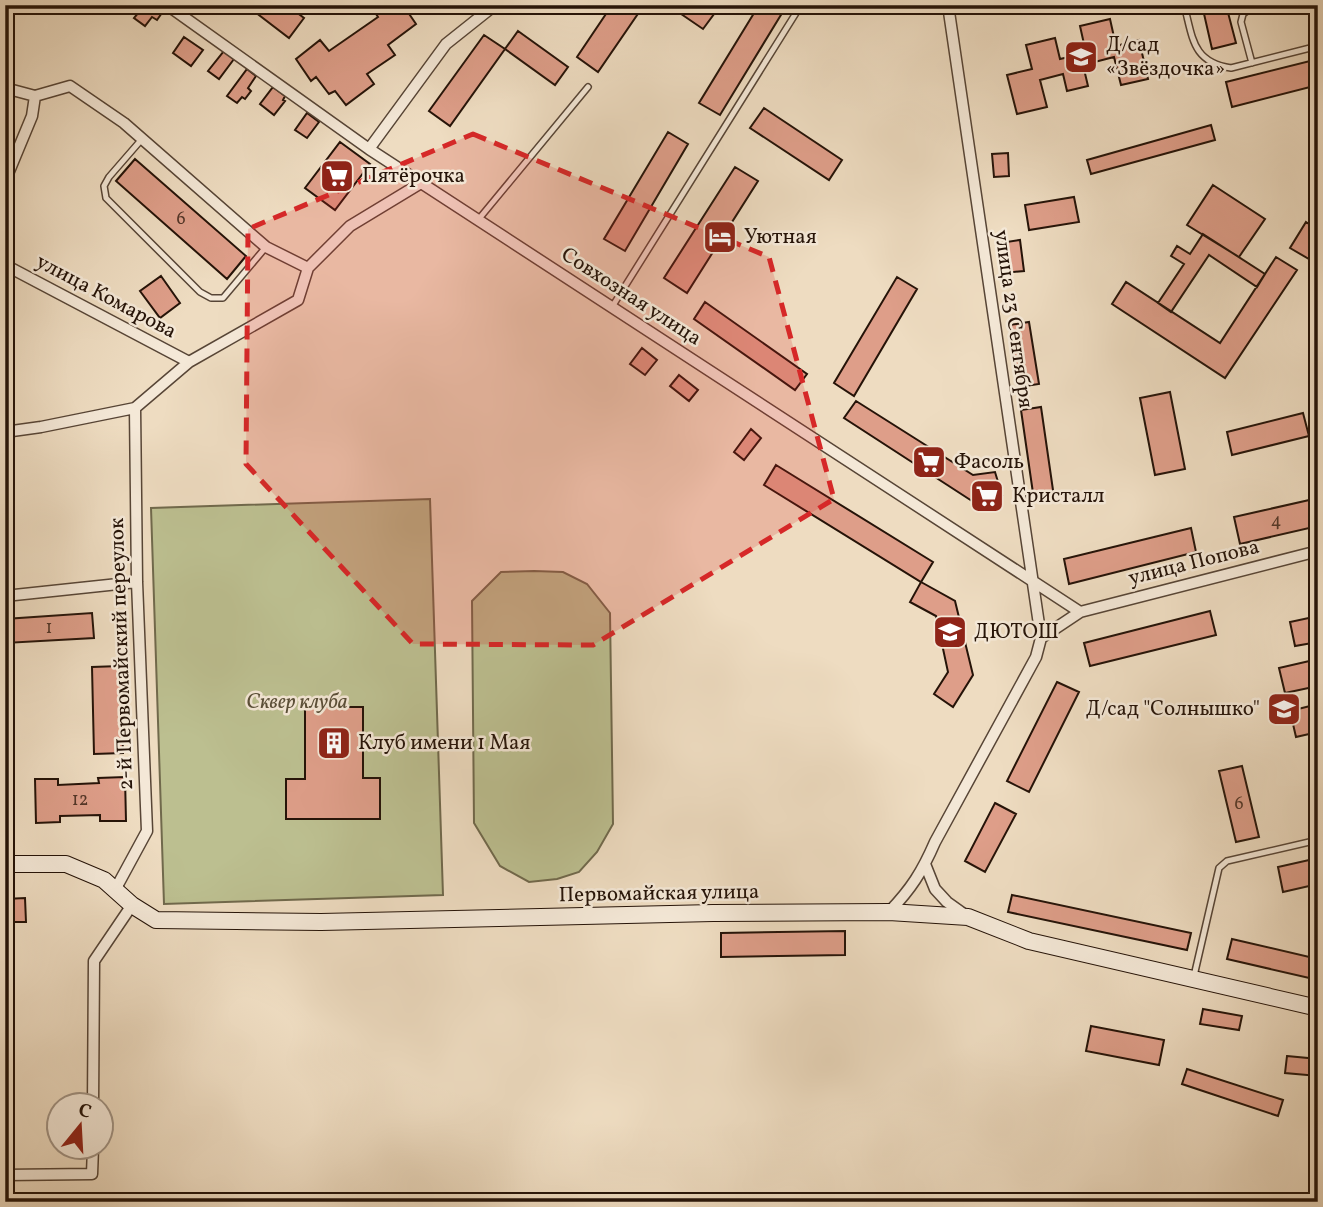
<svg xmlns="http://www.w3.org/2000/svg" width="1323" height="1207" font-family="Vollkorn,serif">
<style>
.green{fill:#bcbf90;stroke:#70694c;stroke-width:2}
.building{fill:#de9e89;stroke:#251308;stroke-width:2}
.lines{fill:none;stroke-linecap:round;stroke-linejoin:round}
.lane-casing{stroke:#574536;stroke-width:8}
.street-casing{stroke:#574536;stroke-width:13}
.secondary-casing{stroke:#251308;stroke-width:18}
.lane{stroke:#f4e8d7;stroke-width:5}
.street{stroke:#f4e8d7;stroke-width:10}
.secondary{stroke:#f4e8d7;stroke-width:16}
.marked{fill:#d62828;fill-opacity:0.2;stroke:#d62828;stroke-width:5;stroke-dasharray:14 9;stroke-linejoin:round}
.labels{text-anchor:middle;dominant-baseline:central;stroke-width:5;stroke-linejoin:round;paint-order:stroke}
.number-label{font-size:18px;fill:#533628}
.poi-label{font-size:21px;fill:#251308;stroke:#f4e8d7;text-anchor:start}
.street-label{font-size:21px;fill:#251308;stroke:#f4e8d7}
.park-label{font-size:21px;font-style:italic;fill:#5a4f38;stroke:#f4e8d7}
</style>
<rect width="100%" height="100%" fill="#eedcc1"/>
<filter id="stains"><feTurbulence type="fractalNoise" baseFrequency=".00286" numOctaves="4"/><feColorMatrix values="0 0 0 0 .2 0 0 0 0 .09 0 0 0 0 .02 0 0 0 .5 -.17"/></filter>
<radialGradient id="worn" r=".72"><stop offset=".6" stop-color="#630" stop-opacity="0"/><stop offset="1" stop-color="#630" stop-opacity=".3"/></radialGradient>
<path class="green" d="M 430,499 L 443,895 L 164,904 L 151,508 Z
M 534,571 L 563,572 L 587,584 L 610,613 L 613,824 L 597,852 L 579,872 L 557,879 L 529,882 L 500,866 L 474,823 L 472,601 L 501,572 Z"/>
<path class="building" d="M 138,5 L 158,5 L 164,10 L 157,20 L 152,17 L 145,26 L 134,18 L 139,12 L 135,9 Z
M 246,5 L 287,5 L 304,18 L 289,38 Z
M 370,5 L 403,5 L 416,24 L 388,45 L 395,55 L 367,74 L 374,84 L 346,105 L 335,91 L 329,94 L 316,77 L 311,81 L 296,59 L 320,40 L 329,51 L 378,17 Z
M 612,5 L 644,5 L 598,72 L 577,57 Z
M 668,5 L 709,5 L 717,10 L 703,29 Z
M 759,5 L 787,5 L 720,115 L 699,103 Z
M 1202,5 L 1226,5 L 1236,43 L 1212,49 Z
M 1110,19 L 1116,46 L 1139,40 L 1148,79 L 1121,85 L 1114,57 L 1083,65 L 1088,86 L 1067,91 L 1063,74 L 1040,80 L 1047,107 L 1017,114 L 1007,75 L 1032,69 L 1026,45 L 1055,38 L 1060,59 L 1086,53 L 1080,26 Z
M 518,31 L 568,67 L 555,85 L 505,49 Z
M 484,35 L 505,49 L 450,126 L 429,111 Z
M 184,37 L 203,50 L 191,66 L 173,53 Z
M 224,51 L 234,59 L 219,79 L 208,71 Z
M 1318,59 L 1318,85 L 1232,107 L 1226,82 Z
M 247,69 L 256,76 L 248,88 L 251,91 L 245,99 L 242,97 L 237,103 L 227,96 Z
M 273,87 L 285,96 L 283,100 L 285,101 L 274,115 L 260,104 Z
M 764,108 L 842,160 L 829,180 L 750,128 Z
M 307,113 L 319,122 L 307,138 L 295,130 Z
M 1211,125 L 1215,140 L 1091,174 L 1087,160 Z
M 668,132 L 688,144 L 625,251 L 604,239 Z
M 340,142 L 370,164 L 335,210 L 305,188 Z
M 1008,153 L 1009,176 L 994,177 L 992,154 Z
M 135,159 L 246,256 L 227,279 L 116,181 Z
M 735,167 L 758,181 L 687,293 L 664,278 Z
M 1213,185 L 1265,219 L 1239,257 L 1187,225 Z
M 1074,197 L 1079,222 L 1029,230 L 1025,205 Z
M 1306,222 L 1318,230 L 1318,256 L 1314,262 L 1290,248 Z
M 1203,234 L 1265,274 L 1257,287 L 1209,255 L 1171,312 L 1158,303 L 1184,264 L 1171,256 L 1177,246 L 1190,254 Z
M 1020,240 L 1024,271 L 1004,273 L 1000,243 Z
M 1276,257 L 1297,270 L 1225,378 L 1112,304 L 1126,282 L 1220,343 Z
M 161,276 L 180,303 L 160,318 L 140,291 Z
M 897,277 L 917,289 L 854,396 L 834,383 Z
M 705,302 L 807,374 L 795,390 L 694,319 Z
M 1029,322 L 1039,384 L 1018,387 L 1009,325 Z
M 642,348 L 657,360 L 645,375 L 630,364 Z
M 679,375 L 698,390 L 689,401 L 670,386 Z
M 1170,392 L 1185,469 L 1155,475 L 1140,398 Z
M 856,401 L 973,475 L 995,472 L 1002,495 L 972,501 L 844,418 Z
M 1041,407 L 1054,497 L 1034,500 L 1021,410 Z
M 1303,413 L 1309,436 L 1232,455 L 1227,432 Z
M 751,429 L 761,438 L 744,460 L 734,452 Z
M 776,465 L 933,562 L 921,582 L 764,485 Z
M 1318,498 L 1318,526 L 1240,544 L 1234,517 Z
M 1191,528 L 1196,552 L 1069,584 L 1064,559 Z
M 921,582 L 955,601 L 973,675 L 953,707 L 934,694 L 948,672 L 936,616 L 910,602 Z
M 1210,611 L 1216,635 L 1090,666 L 1084,643 Z
M 92,613 L 94,638 L 5,643 L 5,619 Z
M 1318,616 L 1318,642 L 1295,646 L 1290,622 Z
M 1318,659 L 1318,686 L 1285,693 L 1279,668 Z
M 120,666 L 123,753 L 94,754 L 92,667 Z
M 1057,682 L 1079,692 L 1029,792 L 1007,781 Z
M 1318,704 L 1318,732 L 1296,737 L 1290,711 Z
M 305,707 L 363,707 L 363,778 L 380,778 L 380,819 L 286,819 L 286,779 L 305,779 Z
M 1242,766 L 1259,837 L 1236,842 L 1219,771 Z
M 125,777 L 126,821 L 100,821 L 100,815 L 60,816 L 60,822 L 36,823 L 35,779 L 58,779 L 58,785 L 99,783 L 98,778 Z
M 995,803 L 1016,814 L 985,872 L 965,861 Z
M 1318,858 L 1318,884 L 1283,892 L 1278,867 Z
M 1012,895 L 1191,933 L 1187,950 L 1008,912 Z
M 25,898 L 26,922 L 5,922 L 5,899 Z
M 845,931 L 845,955 L 721,957 L 721,933 Z
M 1232,939 L 1318,959 L 1318,980 L 1227,959 Z
M 1203,1009 L 1242,1016 L 1239,1030 L 1200,1024 Z
M 1091,1026 L 1164,1040 L 1159,1065 L 1086,1051 Z
M 1287,1056 L 1318,1059 L 1318,1076 L 1285,1073 Z
M 1187,1069 L 1283,1100 L 1278,1116 L 1182,1084 Z"/>
<g class="lines">
<g class="lane-casing">
<path id="lane" d="M 1184,5 C 1193,38 1192,62 1231,68 L 1318,46
M 1252,63 L 1241,22 L 1243,14 L 1251,8 L 1264,5
M 142,139 L 109,177 L 104,186 L 106,198 L 200,292 L 211,298 L 223,298 L 266,247
M 478,220 L 588,87
M 612,307 L 801,5
M 1194,976 L 1219,868 L 1227,861 L 1318,840"/>
</g>
<g class="street-casing">
<path id="street" d="M 167,5 L 369,149 L 1080,612
M 5,88 L 35,96
M 35,96 L 70,86 L 124,123 L 266,247 L 308,268
M 369,149 L 446,44 L 495,5
M 5,181 L 32,116 L 35,96
M 5,265 L 189,362
M 5,432 L 41,427 L 135,408 L 189,362 L 298,300 L 308,268 L 350,226 L 421,183
M 5,596 L 137,582
M 1041,638 L 1080,612 L 1318,551
M 925,864 L 935,889 L 947,902 L 968,917
M 115,890 L 147,831 L 137,582 L 135,408
M 889,912 C 911,889 922,872 935,842 L 1036,657 L 1041,638 L 948,5
M 93,1106 L 94,961 L 132,905
M 5,1175 L 92,1174 L 93,1148"/>
</g>
<g class="secondary-casing">
<path id="secondary" d="M 5,864 L 66,864 L 104,880 L 132,905 L 156,920 L 321,922 L 713,913 L 889,912 L 968,917 L 1029,941 L 1318,1008"/>
</g>
<use href="#lane" class="lane"/>
<use href="#street" class="street"/>
<use href="#secondary" class="secondary"/>
</g>
<path class="marked" d="M 473,134 L 769,257 L 834,499 L 593,645 L 413,644 L 246,464 L 248,229 Z"/>
<defs>
<g id="school-square" transform="scale(1.75)"><rect x="-9" y="-9" width="18" height="18" rx="4" fill="#8f2418" stroke="#f4e8d7"/><path d="M0-5L7-2L0 1L-7-2ZM-4 1L0 2.5L4 1V4Q0 6-4 4Z" fill="#fff"/></g>
<g id="supermarket-square" transform="scale(1.75)"><rect x="-9" y="-9" width="18" height="18" rx="4" fill="#8f2418" stroke="#f4e8d7"/><path d="M-6-5.5h2.5l.6 2H6L4.5 2H-2.5L-4.4-4H-6ZM-1.5 3.2a1.3 1.3 0 1 0 .1 0ZM3 3.2a1.3 1.3 0 1 0 .1 0Z" fill="#fff"/></g>
<g id="hotel-square" transform="scale(1.75)"><rect x="-9" y="-9" width="18" height="18" rx="4" fill="#8f2418" stroke="#f4e8d7"/><path d="M-6-4.5h1.5V1H6V5H4.5V3h-9V5H-6ZM-4 0a1.8 1.8 0 1 1 3.6 0ZM.5 0V-2.5h3Q6-2.5 6 0Z" fill="#fff"/></g>
<g id="building-square" transform="scale(1.75)"><rect x="-9" y="-9" width="18" height="18" rx="4" fill="#8f2418" stroke="#f4e8d7"/><path d="M-4-6H4V6H1V3H-1V6H-4ZM-2.5-4.3h1.7v1.8h-1.7ZM.8-4.3h1.7v1.8H.8ZM-2.5-1h1.7V.8h-1.7ZM.8-1h1.7V.8H.8Z" fill="#fff"/></g>
</defs>
<g fill-rule="evenodd">
<use href="#school-square" x="1081" y="57"/>
<use href="#supermarket-square" x="337" y="176"/>
<use href="#hotel-square" x="720" y="237"/>
<use href="#supermarket-square" x="929" y="462"/>
<use href="#supermarket-square" x="987" y="496"/>
<use href="#school-square" x="950" y="632"/>
<use href="#school-square" x="1284" y="709"/>
<use href="#building-square" x="334" y="743"/>
</g>
<g class="labels">
<g class="number-label">
<text x="181" y="219">6</text>
<text x="1276" y="521">4</text>
<text x="49" y="628">1</text>
<text x="80" y="800">12</text>
<text x="1239" y="804">6</text>
</g>
<g class="poi-label">
<text x="1106" y="45">Д/сад<tspan x="1106" dy="24">«Звёздочка»</tspan></text>
<text x="362" y="176">Пятёрочка</text>
<text x="744" y="237">Уютная</text>
<text x="954" y="462">Фасоль</text>
<text x="1012" y="496">Кристалл</text>
<text x="974" y="632">ДЮТОШ</text>
<text x="1260" y="709" text-anchor="end">Д/сад "Солнышко"</text>
<text x="358" y="743">Клуб имени 1 Мая</text>
</g>
<g class="street-label">
<text transform="translate(106 297) rotate(28)">улица Комарова</text>
<text transform="translate(631 297) rotate(33)">Совхозная улица</text>
<text transform="translate(1013 319) rotate(82)">улица 23 Сентября</text>
<text transform="translate(1194 563) rotate(-14)">улица Попова</text>
<text transform="translate(122 654) rotate(-92)">2-й Первомайский переулок</text>
<text transform="translate(659 894) rotate(-1)">Первомайская улица</text>
</g>
<g class="park-label">
<text x="297" y="702">Сквер клуба</text>
</g>
</g>
<rect width="1323" height="1207" fill="none" stroke="#eedcc1" stroke-width="28"/>
<rect x="7" y="7" width="1309" height="1193" fill="none" stroke="#251308" stroke-width="3.5"/>
<rect x="14" y="14" width="1295" height="1179" fill="none" stroke="#251308" stroke-width="2"/>
<g transform="translate(80 1126) rotate(18)"><circle r="33" fill="#f4e8d7" stroke="#a19384" stroke-width="2"/>
<path d="M0-5L12 26L0 18L-12 26Z" fill="#8f2418"/>
<text y="-10" font-size="19" font-weight="bold" text-anchor="middle" fill="#251308">С</text>
</g>
<rect width="100%" height="100%" filter="url(#stains)"/>
<rect width="100%" height="100%" fill="url(#worn)"/>
</svg>
